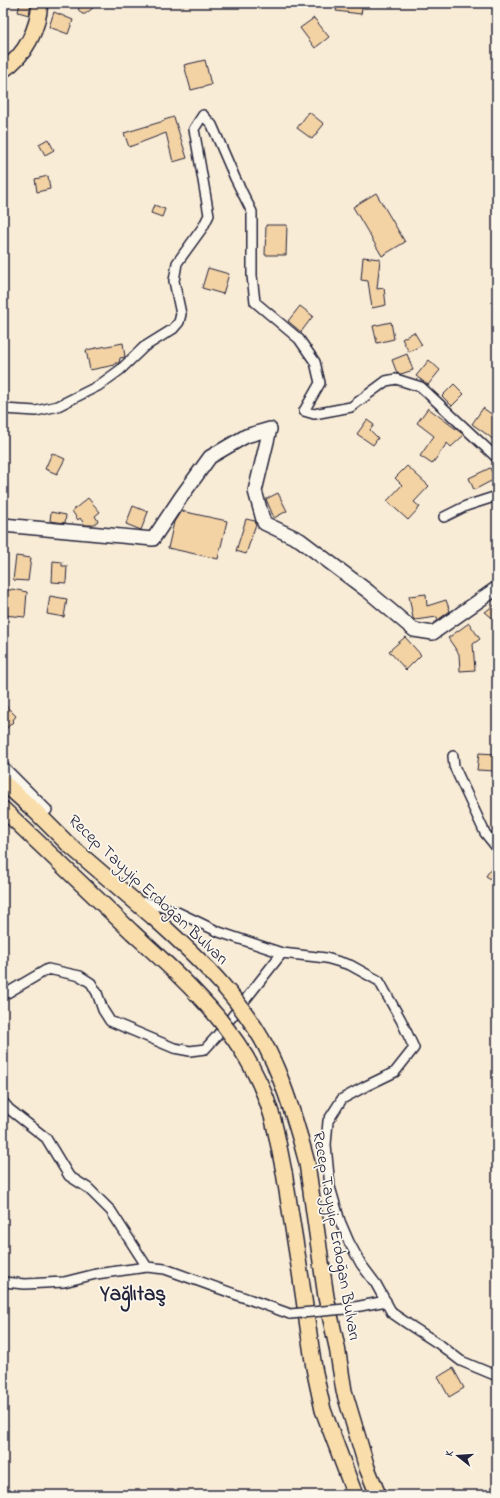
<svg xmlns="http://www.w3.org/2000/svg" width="500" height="1498" font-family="'Indie Flower',sans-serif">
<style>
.building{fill:#f3d2a4;stroke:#22223b}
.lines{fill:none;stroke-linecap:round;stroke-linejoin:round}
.street-casing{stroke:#22223b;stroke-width:12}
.secondary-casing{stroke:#22223b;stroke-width:16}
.primary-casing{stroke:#22223b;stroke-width:18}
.street{stroke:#fbf7ec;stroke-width:9}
.secondary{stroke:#fbf7ec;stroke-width:13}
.primary{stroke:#f9deab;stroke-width:15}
.street-bridge-casing{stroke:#22223b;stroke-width:12;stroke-linecap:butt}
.primary-bridge-casing{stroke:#22223b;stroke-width:18;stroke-linecap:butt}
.street-bridge{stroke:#fbf7ec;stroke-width:9}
.primary-bridge{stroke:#f9deab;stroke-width:15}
.labels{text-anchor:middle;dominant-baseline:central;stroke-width:3.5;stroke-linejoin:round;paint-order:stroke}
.street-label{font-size:17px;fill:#22223b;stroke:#fbf7ec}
.district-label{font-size:21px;font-weight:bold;fill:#22223b;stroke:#fbf7ec}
</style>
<rect width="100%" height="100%" fill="#f9ecd6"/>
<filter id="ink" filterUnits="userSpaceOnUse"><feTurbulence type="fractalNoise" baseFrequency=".025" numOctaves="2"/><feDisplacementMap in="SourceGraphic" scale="8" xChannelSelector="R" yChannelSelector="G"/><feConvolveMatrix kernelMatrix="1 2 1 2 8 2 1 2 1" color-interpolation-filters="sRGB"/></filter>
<g filter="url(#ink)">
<path class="building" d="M 20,3 L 31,3 L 29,15 L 18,12 Z
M 86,3 L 89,3 L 93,8 L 85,14 L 82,14 L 78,9 Z
M 338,3 L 363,3 L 361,14 L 336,11 Z
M 54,12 L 73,20 L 68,34 L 49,27 Z
M 314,18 L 329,37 L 315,48 L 300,28 Z
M 205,60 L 211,85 L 191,90 L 184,65 Z
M 309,112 L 324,124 L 312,139 L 297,128 Z
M 174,117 L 187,158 L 173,162 L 166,133 L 129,147 L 124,133 L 164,121 L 164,120 Z
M 48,139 L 54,150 L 45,155 L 39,144 Z
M 48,176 L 50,189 L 37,192 L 35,179 Z
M 376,193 L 405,242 L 382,256 L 353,207 Z
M 154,205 L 165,209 L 162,217 L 151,213 Z
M 266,225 L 287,225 L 286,255 L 265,255 Z
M 363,257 L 380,259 L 377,289 L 384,288 L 386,305 L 372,308 L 368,281 L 361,280 Z
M 208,268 L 229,274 L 223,294 L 202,288 Z
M 300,306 L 313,316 L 301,332 L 288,321 Z
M 391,322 L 394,339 L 377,343 L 373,326 Z
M 414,332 L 422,345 L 409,352 L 402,339 Z
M 123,343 L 125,357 L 120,358 L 119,363 L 115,363 L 115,365 L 90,370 L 86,350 Z
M 407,354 L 413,370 L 401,374 L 397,373 L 392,360 Z
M 429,360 L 440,370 L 428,385 L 416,376 Z
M 454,384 L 464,394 L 452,406 L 442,396 Z
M 428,408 L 464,435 L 451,447 L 447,443 L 432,464 L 420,456 L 434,436 L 417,423 Z
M 483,408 L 497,418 L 497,444 L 489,436 L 472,424 Z
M 367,420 L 374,425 L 370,430 L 378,438 L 373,445 L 357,434 Z
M 52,453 L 65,459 L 57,474 L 45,469 Z
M 407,466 L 429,486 L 414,502 L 420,507 L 408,520 L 387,501 L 402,485 L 395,478 Z
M 490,468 L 495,479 L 474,490 L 469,478 Z
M 278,493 L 287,511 L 274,518 L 266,499 Z
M 88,498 L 100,512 L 95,516 L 98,521 L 93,525 L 85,525 L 80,518 L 78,520 L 72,511 Z
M 133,506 L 148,512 L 141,530 L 126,524 Z
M 181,511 L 227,521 L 218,559 L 168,548 L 174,522 Z
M 51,512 L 66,515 L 65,523 L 50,521 Z
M 246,519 L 255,521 L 256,524 L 246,554 L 236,551 Z
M 16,556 L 31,558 L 28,581 L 13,580 Z
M 53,561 L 62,562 L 62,566 L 67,566 L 66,583 L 52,582 Z
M 12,589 L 27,592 L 25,617 L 3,615 L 3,590 L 11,590 Z
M 426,594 L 427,606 L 446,600 L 450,611 L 438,620 L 437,617 L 415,620 L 413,618 L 409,596 Z
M 50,596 L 67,599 L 64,617 L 47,614 Z
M 497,603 L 497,622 L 485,612 Z
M 469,623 L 480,639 L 473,644 L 475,670 L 460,671 L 459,654 L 448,638 Z
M 405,637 L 421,655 L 406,670 L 389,651 Z
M 3,703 L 16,716 L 13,720 L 14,721 L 3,732 Z
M 479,753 L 496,754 L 495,771 L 477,770 Z
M 497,860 L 497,883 L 486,876 Z
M 453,1368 L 464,1388 L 449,1397 L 438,1377 Z"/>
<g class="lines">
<g class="street-casing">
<path id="street" d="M 3,409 L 36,411 L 58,406 L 98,386 L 120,370 L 144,347 L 173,329 L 179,322 L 181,314 L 174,281 L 177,263 L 203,227 L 209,215 L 194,129 L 203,115 L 212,125 L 235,178 L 252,212 L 252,276 L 255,302 L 299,339 L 315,362 L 320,383 L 304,411 L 314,414 L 351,407 L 386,381 L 396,379 L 421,387 L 497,458
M 444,517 L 466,506 L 497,496
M 453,756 L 454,766 L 485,833 L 497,848
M 3,766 L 47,810
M 145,902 L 175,911 L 219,932 L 282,953 L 326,958 L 350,965 L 379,981 L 401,1020 L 414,1048 L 395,1072 L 366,1086 L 342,1099 L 328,1121 L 326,1145 L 330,1187 L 340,1221 L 349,1242 L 361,1264 L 376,1284 L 392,1313 L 408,1324 L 439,1344 L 461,1361 L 497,1376
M 3,994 L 7,993 L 48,969 L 80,976 L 91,983 L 97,993 L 103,1010 L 110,1021 L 174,1048 L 190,1051 L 205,1049 L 216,1037 L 282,953
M 3,1102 L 9,1109 L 46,1138 L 69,1176 L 88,1188 L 111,1211 L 147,1267 L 96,1274 L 64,1282 L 25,1284 L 3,1282
M 147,1267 L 165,1269 L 290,1314
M 345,1309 L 386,1301"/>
</g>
<g class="secondary-casing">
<path id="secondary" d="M 3,525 L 153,539 L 181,497 L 210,457 L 246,436 L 270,429 L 255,491 L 264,523 L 300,540 L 369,592 L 414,630 L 433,633 L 497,588"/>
</g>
<g class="primary-casing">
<path id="primary" d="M 3,70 C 26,55 38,29 40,3
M 3,782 L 35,811 L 68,844 L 153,917
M 3,809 L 132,932
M 307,1163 L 326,1297 L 337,1347 L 344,1391 L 367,1468 L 378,1495
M 284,1172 L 300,1272 L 314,1368 L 323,1410 L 355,1495"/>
</g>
<use href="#street" class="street"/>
<use href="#secondary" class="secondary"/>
<use href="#primary" class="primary"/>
<g class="street-bridge-casing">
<path id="street-bridge" d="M 290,1314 L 345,1309"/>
</g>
<g class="primary-bridge-casing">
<path id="primary-bridge" d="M 153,917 C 200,959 248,1004 274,1063 C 288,1095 298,1129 307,1163
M 132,932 C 190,985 249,1037 272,1116 C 277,1134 280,1153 284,1172"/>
</g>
<use href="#street-bridge" class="street-bridge"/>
<use href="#primary-bridge" class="primary-bridge"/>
</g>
</g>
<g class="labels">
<g class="street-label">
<text transform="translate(148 890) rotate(43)">Recep Tayyip Erdoğan Bulvarı</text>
<text transform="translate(336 1236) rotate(80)">Recep Tayyip Erdoğan Bulvarı</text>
</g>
<g class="district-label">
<text x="133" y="1295">Yağlıtaş</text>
</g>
</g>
<rect width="500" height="1498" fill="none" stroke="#fbf7ec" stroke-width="16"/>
<rect x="8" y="8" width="484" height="1482" fill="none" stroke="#22223b" stroke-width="1.5" filter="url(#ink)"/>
<g transform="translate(458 1456) rotate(287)" stroke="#fbf7ec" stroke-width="3" paint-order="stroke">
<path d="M0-3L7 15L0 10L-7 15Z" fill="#22223b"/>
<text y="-6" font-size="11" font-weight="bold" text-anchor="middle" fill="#22223b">K</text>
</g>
</svg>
